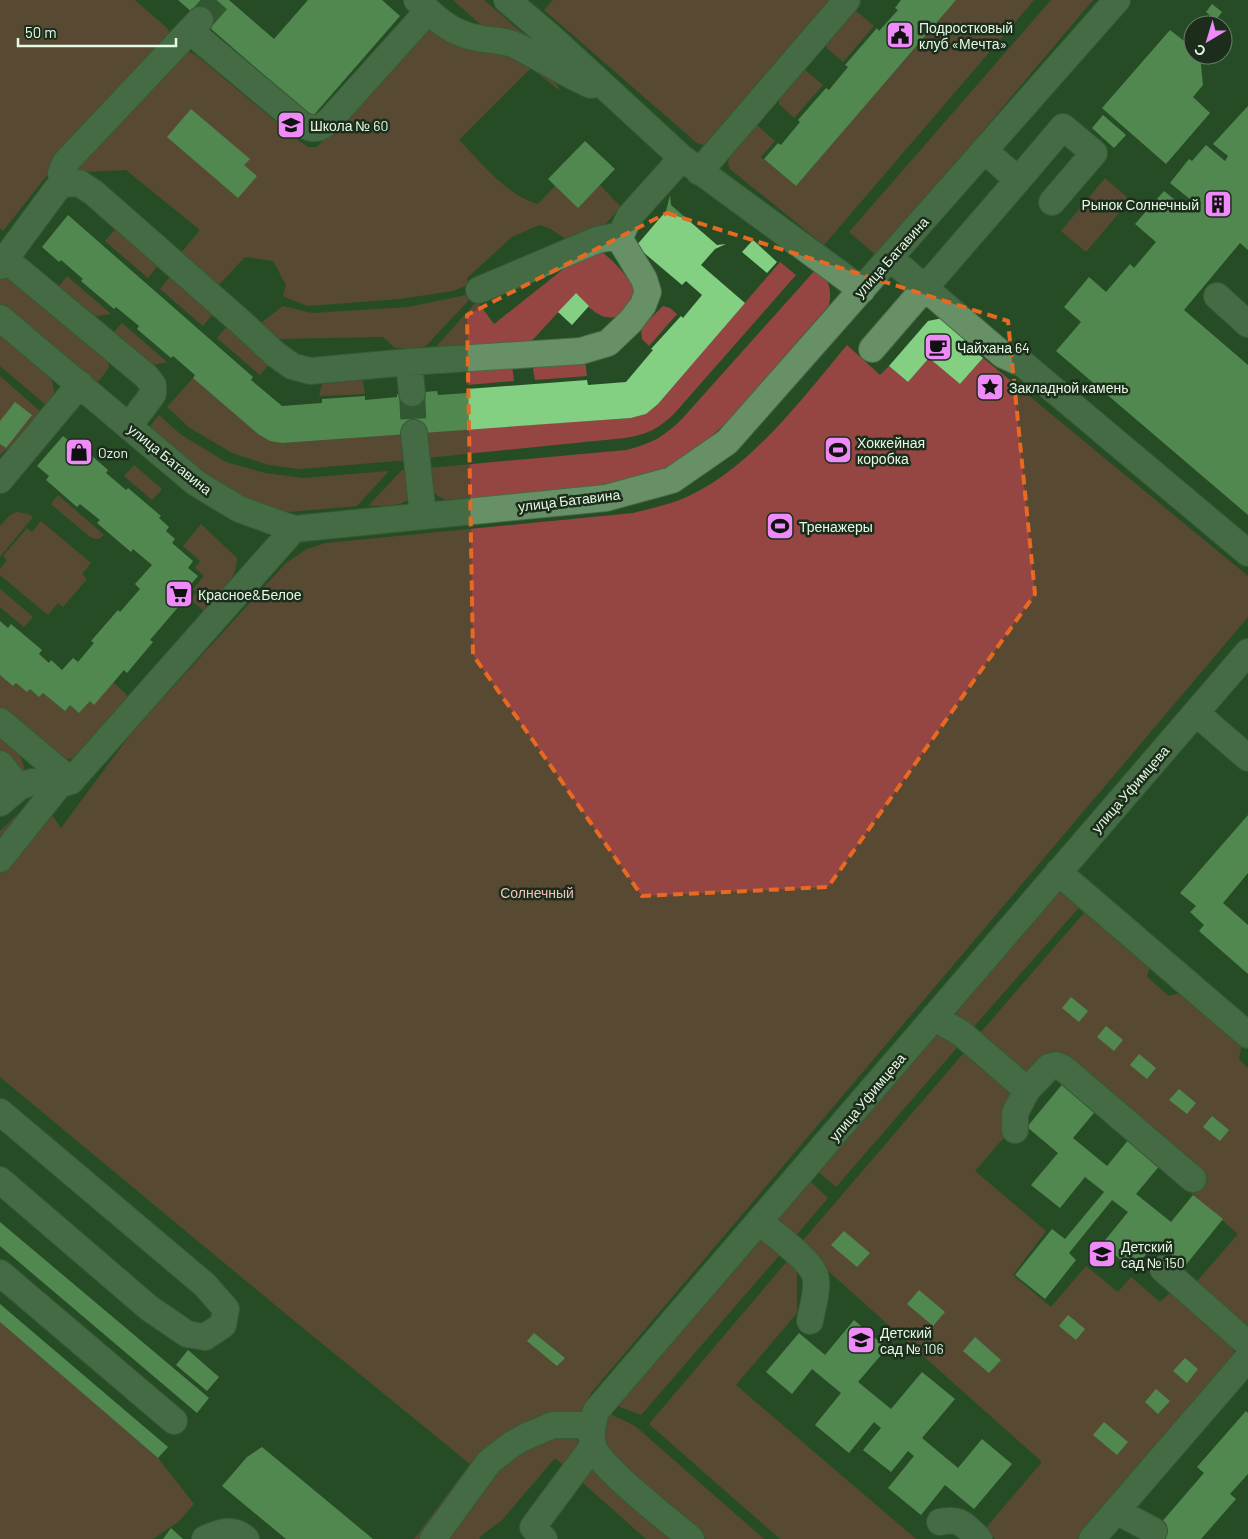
<svg xmlns="http://www.w3.org/2000/svg" width="1248" height="1539" font-family="Barlow,sans-serif">
<style>
.green{fill:#954643}
.building{fill:#84d083}
.lines{fill:none;stroke-linecap:round;stroke-linejoin:round}
.minor-tunnel{stroke:#426642;stroke-width:26;stroke-dasharray:26 13;stroke-linecap:butt}
.minor-casing{stroke:#476948;stroke-width:28}
.minor{stroke:#689066;stroke-width:26}
.marked{fill:none;stroke:#e86922;stroke-width:4;stroke-dasharray:10 6;stroke-linejoin:round}
.labels{text-anchor:middle;dominant-baseline:central;stroke-width:5;stroke-linejoin:round;paint-order:stroke}
.poi-label{font-size:14px;fill:#e4fae3;stroke:#1c2d1c;text-anchor:start}
.street-label{font-size:14px;fill:#e4fae3;stroke:#1c2d1c}
.park-label{font-size:14px;fill:#f7bfbb;stroke:#1c2d1c}
</style>
<rect width="100%" height="100%" fill="#264c26"/>
<path class="green" d="M 0,0 L 135,0 L 167,28 L 171,35 L 56,164 L 3,231 L 0,228 Z
M 453,0 L 484,0 L 514,26 L 565,65 L 481,25 Z
M 553,0 L 840,0 L 706,146 L 697,143 L 544,10 Z
M 956,0 L 1034,0 L 824,245 L 730,169 L 728,163 L 729,157 L 757,125 L 775,141 L 761,157 L 796,186 Z
M 1051,0 L 1093,0 L 877,256 L 849,232 Z
M 855,10 L 874,26 L 843,62 L 827,48 L 826,42 Z
M 432,24 L 552,73 L 560,91 L 531,68 L 459,140 C 481,162 507,196 538,204 L 555,186 L 600,185 L 621,207 L 595,235 L 575,245 L 549,228 L 539,225 L 512,237 L 467,278 L 468,285 L 453,291 L 400,299 L 307,306 L 283,296 L 286,285 L 273,261 L 245,257 L 217,287 L 179,255 L 200,230 L 126,170 L 84,172 L 72,169 L 186,51 L 196,55 L 294,137 L 308,147 L 317,147 L 421,27 Z
M 804,69 L 823,85 L 794,118 L 779,104 L 779,97 Z
M 1105,178 L 1130,200 L 1086,252 L 1061,231 Z
M 118,226 L 161,262 L 148,278 L 105,241 Z
M 600,251 C 614,260 628,277 636,292 L 621,316 C 599,322 591,308 575,294 L 527,346 L 434,349 L 477,301 L 494,324 L 581,255 Z
M 780,262 L 796,275 L 673,415 C 656,430 648,434 625,438 L 427,458 L 425,432 L 631,418 L 646,414 L 658,404 Z
M 817,268 C 829,282 832,287 829,305 L 727,422 L 705,442 L 667,467 L 603,486 L 453,502 C 430,496 433,490 429,468 L 626,450 C 652,443 662,438 681,420 Z
M 173,273 L 216,310 L 203,326 L 160,289 Z
M 5,276 L 102,355 L 108,362 L 109,367 L 100,380 L 95,382 L 0,308 L 0,278 Z
M 67,276 L 111,314 L 91,317 L 56,290 Z
M 466,295 L 469,300 L 423,349 L 395,348 L 383,337 L 275,339 L 258,325 L 283,306 L 312,313 L 409,307 Z
M 663,306 L 670,308 L 677,314 L 649,346 L 642,339 L 641,328 Z
M 122,323 L 167,362 L 149,366 L 110,336 Z
M 230,323 L 273,360 L 260,375 L 217,338 Z
M 0,334 L 52,380 L 54,392 L 47,406 L 0,366 Z
M 847,345 L 880,375 L 889,366 L 908,382 L 929,358 L 960,384 L 983,358 L 1248,576 L 1248,617 L 591,1393 C 581,1415 574,1424 579,1449 L 676,1539 L 646,1539 L 555,1458 L 502,1520 L 483,1534 L 479,1539 L 414,1539 L 470,1464 L 281,1310 L 0,1077 L 0,831 L 38,795 L 61,828 L 133,731 L 286,563 L 307,549 L 326,543 L 633,513 C 648,509 663,506 677,501 C 746,475 801,400 847,345 Z
M 585,360 L 587,376 L 535,380 L 533,369 L 538,364 Z
M 512,365 L 514,381 L 467,385 L 465,376 L 471,369 Z
M 362,373 L 365,394 L 319,396 L 324,377 Z
M 0,376 L 42,413 L 9,452 L 6,449 L 0,455 Z
M 193,378 L 258,434 L 270,441 L 282,443 L 407,434 L 409,460 L 300,469 L 269,465 L 232,453 L 190,428 L 167,407 Z
M 159,415 L 180,434 L 226,462 L 265,473 L 303,478 L 389,471 L 357,506 L 288,512 L 260,505 L 225,492 L 151,429 L 151,425 Z
M 134,465 L 162,489 L 152,500 L 124,476 Z
M 402,470 L 409,470 C 410,476 413,487 411,493 C 408,509 380,505 368,506 Z
M 58,495 L 104,535 C 99,540 96,540 90,537 L 51,504 Z
M 17,512 L 28,514 L 33,517 L 0,557 L 0,526 L 10,515 Z
M 41,521 L 91,563 L 82,574 L 87,579 L 63,607 L 58,603 L 48,615 L 0,575 L 0,569 L 7,560 L 3,556 L 27,528 L 32,532 Z
M 201,524 L 237,558 C 237,580 219,595 205,612 L 190,599 L 197,592 L 193,589 L 204,576 L 195,568 L 200,561 L 183,546 Z
M 0,589 L 33,617 L 24,627 L 0,607 Z
M 0,675 L 13,686 L 16,683 L 27,692 L 30,689 L 39,697 L 43,693 L 65,711 L 70,705 L 79,713 L 90,701 L 113,682 L 129,697 L 84,748 L 73,758 L 64,760 L 0,711 Z
M 0,738 L 20,755 L 25,770 L 22,774 L 0,756 Z
M 1058,890 L 1062,890 L 1083,903 L 969,1032 L 956,1022 L 953,1010 Z
M 1089,907 L 1151,962 L 1147,977 L 1169,996 L 1185,992 L 1242,1043 L 1239,1059 L 1248,1068 L 1248,1331 L 1192,1287 L 1238,1234 L 1191,1193 L 1201,1180 L 1052,1051 L 1041,1064 L 1027,1075 L 975,1039 Z
M 937,1029 L 961,1043 L 836,1187 L 815,1169 Z
M 968,1048 L 1016,1088 L 1008,1133 L 975,1171 L 1046,1231 L 1013,1275 L 1051,1307 L 1086,1266 L 1118,1292 L 1131,1277 L 1160,1302 L 1169,1294 L 1175,1293 L 1233,1345 L 1234,1353 L 1229,1363 L 1078,1539 L 995,1539 L 984,1530 L 1042,1462 L 799,1245 Z
M 807,1178 L 828,1198 L 792,1240 L 774,1217 Z
M 757,1236 L 783,1251 L 641,1415 L 615,1405 Z
M 789,1259 L 797,1265 L 797,1313 L 736,1385 L 916,1539 L 780,1539 L 649,1424 Z
M 0,1322 L 158,1458 L 194,1504 L 178,1522 L 153,1539 L 0,1539 Z
M 606,1412 L 635,1426 L 764,1539 L 706,1539 L 604,1450 Z"/>
<path class="building" d="M 178,0 L 229,0 L 274,39 L 308,0 L 382,0 L 400,16 L 312,117 Z
M 901,0 L 956,0 L 796,186 L 764,159 L 778,143 L 781,145 L 800,122 L 798,120 L 826,88 L 829,90 L 848,67 L 845,65 L 877,28 L 879,31 L 898,10 L 895,8 Z
M 1212,4 L 1222,12 L 1216,20 L 1206,12 Z
M 1170,30 L 1193,48 L 1193,55 L 1200,55 L 1203,85 L 1193,97 L 1210,113 L 1166,164 L 1102,108 Z
M 1248,106 L 1248,250 L 1240,243 L 1184,310 L 1248,365 L 1248,515 L 1056,351 L 1081,322 L 1064,307 L 1089,277 L 1106,292 L 1130,264 L 1134,268 L 1156,242 L 1135,224 L 1164,191 L 1185,208 L 1191,200 L 1170,183 L 1189,159 L 1192,161 L 1206,145 L 1225,161 L 1228,156 L 1213,144 Z
M 191,109 L 250,159 L 244,165 L 257,176 L 238,198 L 167,137 Z
M 1103,115 L 1126,135 L 1114,148 L 1092,128 Z
M 585,141 L 615,169 L 578,208 L 548,179 Z
M 670,195 L 671,205 L 717,245 L 726,244 L 715,249 L 701,265 L 745,303 L 658,404 L 646,414 L 631,418 L 282,443 L 270,441 L 258,434 L 193,378 L 195,375 L 173,356 L 171,358 L 137,329 L 139,326 L 116,307 L 114,309 L 81,281 L 83,279 L 61,260 L 59,262 L 42,247 L 68,215 L 253,377 L 251,380 L 282,406 L 322,403 L 322,399 L 365,396 L 365,400 L 397,397 L 397,394 L 437,391 L 438,395 L 467,393 L 467,389 L 587,380 L 588,385 L 626,382 L 653,350 L 651,349 L 681,316 L 683,318 L 702,295 L 686,281 L 682,285 L 636,246 L 666,211 Z
M 753,240 L 777,262 L 767,273 L 742,252 Z
M 576,293 L 589,306 L 572,325 L 558,312 Z
M 943,318 L 963,334 L 966,343 L 983,358 L 960,384 L 929,358 L 908,382 L 889,366 L 928,321 Z
M 15,402 L 32,415 L 6,448 L 0,444 L 0,421 Z
M 63,436 L 75,446 L 77,443 L 108,470 L 106,473 L 126,490 L 128,488 L 161,516 L 159,518 L 169,527 L 166,531 L 175,539 L 172,543 L 193,561 L 188,568 L 198,576 L 187,589 L 191,592 L 150,640 L 153,642 L 127,673 L 124,670 L 94,705 L 90,701 L 79,713 L 70,705 L 65,711 L 43,693 L 39,697 L 30,689 L 27,692 L 16,683 L 13,686 L 0,675 L 0,621 L 8,628 L 11,624 L 42,650 L 39,654 L 49,663 L 51,660 L 62,670 L 73,658 L 78,662 L 94,643 L 91,641 L 118,610 L 120,612 L 140,589 L 135,584 L 152,565 L 133,549 L 131,552 L 97,523 L 100,520 L 80,504 L 77,507 L 46,480 L 49,476 L 37,466 Z
M 1248,815 L 1248,873 L 1223,903 L 1248,925 L 1248,974 L 1199,931 L 1204,925 L 1190,912 L 1196,906 L 1180,893 Z
M 1071,997 L 1088,1011 L 1079,1022 L 1062,1008 Z
M 1106,1026 L 1123,1040 L 1114,1051 L 1097,1037 Z
M 1139,1054 L 1156,1068 L 1147,1079 L 1130,1065 Z
M 1065,1081 L 1098,1108 L 1073,1138 L 1107,1166 L 1130,1138 L 1161,1164 L 1136,1194 L 1171,1222 L 1193,1195 L 1223,1219 L 1185,1266 L 1156,1242 L 1133,1270 L 1102,1244 L 1128,1212 L 1112,1200 L 1069,1253 L 1076,1260 L 1045,1299 L 1015,1275 L 1052,1229 L 1065,1239 L 1104,1192 L 1085,1177 L 1060,1208 L 1031,1185 L 1058,1153 L 1027,1127 Z
M 1179,1089 L 1196,1103 L 1187,1114 L 1169,1100 Z
M 1212,1116 L 1229,1130 L 1220,1141 L 1203,1127 Z
M 0,1222 L 209,1398 L 197,1413 L 0,1246 Z
M 844,1231 L 870,1253 L 857,1267 L 831,1245 Z
M 919,1290 L 945,1312 L 933,1326 L 907,1304 Z
M 0,1304 L 168,1447 L 158,1458 L 0,1322 Z
M 1068,1315 L 1085,1329 L 1076,1340 L 1059,1326 Z
M 854,1320 L 887,1348 L 858,1382 L 891,1409 L 922,1372 L 955,1399 L 922,1438 L 958,1468 L 982,1439 L 1012,1464 L 974,1509 L 945,1485 L 921,1515 L 888,1488 L 914,1456 L 908,1451 L 891,1472 L 863,1450 L 881,1428 L 874,1422 L 849,1453 L 815,1425 L 841,1393 L 812,1369 L 792,1394 L 766,1372 L 799,1333 L 825,1355 Z
M 534,1333 L 565,1358 L 557,1366 L 527,1341 Z
M 975,1337 L 1001,1360 L 989,1373 L 963,1351 Z
M 188,1350 L 219,1377 L 207,1391 L 176,1365 Z
M 1185,1358 L 1198,1369 L 1187,1383 L 1173,1371 Z
M 1156,1389 L 1170,1401 L 1158,1414 L 1145,1402 Z
M 1246,1411 L 1248,1413 L 1248,1474 L 1230,1494 L 1236,1499 L 1201,1539 L 1147,1539 L 1204,1473 L 1197,1467 Z
M 1104,1422 L 1128,1442 L 1117,1455 L 1093,1435 Z
M 262,1447 L 373,1539 L 286,1539 L 222,1486 L 247,1457 Z
M 171,1528 L 183,1539 L 163,1539 Z"/>
<g class="lines">
<path class="minor-tunnel" d="M 200,20 L 218,0
M 412,393 L 414,433"/>
<g class="minor-casing">
<path id="minor" d="M 417,0 C 435,18 452,34 478,38 C 491,41 507,40 519,47 C 543,59 565,74 591,85
M 507,0 L 553,39 L 682,158 L 862,290
M 190,31 L 301,124 C 314,131 320,129 330,120 L 428,11
M 699,172 L 847,0
M 1018,180 L 1063,127 L 1094,153 L 1052,202
M 62,184 L 61,173 L 65,163 L 200,20
M 890,258 L 1003,355 L 1023,364 L 1248,553
M 5,259 L 146,376 L 153,385 L 153,394 L 129,426
M 0,266 L 56,190 L 62,184 L 79,183 L 94,193 L 243,324 L 275,354 L 292,366 L 310,371 L 409,362 L 581,351 L 608,343 L 631,321 L 643,305 L 648,292 L 644,279 L 622,243 L 621,235 L 629,217 L 682,158
M 479,290 L 597,240 L 621,235
M 1217,296 L 1248,324
M 0,318 L 196,483 L 239,509 L 294,529 L 606,498 L 672,480 L 727,442 L 1117,0
M 872,349 L 1018,180 L 985,151
M 409,362 L 412,393
M 414,433 L 423,516
M 0,480 L 80,384
M 1196,713 L 1248,758
M 0,721 L 71,781
M 0,764 L 19,787
M 0,803 L 19,787 L 32,782 L 59,785 L 71,781 L 294,529
M 0,859 L 59,785
M 1058,872 L 1248,1035
M 934,1017 L 962,1034 L 1027,1090 L 1049,1067 L 1056,1065 L 1063,1068 L 1193,1179
M 0,1112 L 205,1285 L 226,1309 L 223,1325 L 205,1337 L 187,1334 L 149,1308 L 0,1180
M 1015,1130 L 1015,1113 L 1027,1090
M 759,1222 C 773,1233 809,1259 815,1275 C 819,1288 812,1308 810,1321
M 1163,1269 L 1248,1344
M 0,1273 L 174,1421
M 1116,1511 L 1154,1531
M 940,1522 C 961,1517 965,1526 979,1539
M 205,1539 C 219,1532 233,1527 246,1539
M 433,1539 L 489,1462 L 512,1444 L 527,1436 L 553,1425 L 592,1425
M 544,1539 L 533,1527 L 593,1446
M 691,1539 C 670,1521 600,1468 593,1446 C 590,1434 593,1422 596,1411 L 1248,652
M 1092,1539 L 1248,1358"/>
</g>
<use href="#minor" class="minor"/>
</g>
<path d="M0 0H1248V1539H0ZM 667,213 L 1008,321 L 1035,594 L 828,887 L 642,896 L 473,655 L 467,315 Z" fill="#264c26" fill-opacity=".55" fill-rule="evenodd"/>
<path class="marked" d="M 667,213 L 1008,321 L 1035,594 L 828,887 L 642,896 L 473,655 L 467,315 Z"/>
<defs>
<g id="civic-square" transform="scale(1.4375)"><rect x="-9" y="-9" width="18" height="18" rx="4" fill="#ee8bf8" stroke="#1c2d1c"/><path d="M-.6-6.5H3V-4.5H.6V-3L4-1V1h2V6H-6V1h2V-1L-.6-3ZM-1.2 2.5V6h2.4V2.5Z" fill="#111"/></g>
<g id="school-square" transform="scale(1.4375)"><rect x="-9" y="-9" width="18" height="18" rx="4" fill="#ee8bf8" stroke="#1c2d1c"/><path d="M0-5L7-2L0 1L-7-2ZM-4 1L0 2.5L4 1V4Q0 6-4 4Z" fill="#111"/></g>
<g id="building-square" transform="scale(1.4375)"><rect x="-9" y="-9" width="18" height="18" rx="4" fill="#ee8bf8" stroke="#1c2d1c"/><path d="M-4-6H4V6H1V3H-1V6H-4ZM-2.5-4.3h1.7v1.8h-1.7ZM.8-4.3h1.7v1.8H.8ZM-2.5-1h1.7V.8h-1.7ZM.8-1h1.7V.8H.8Z" fill="#111"/></g>
<g id="cafe-square" transform="scale(1.4375)"><rect x="-9" y="-9" width="18" height="18" rx="4" fill="#ee8bf8" stroke="#1c2d1c"/><path d="M-5.5-4.5H6V0H3Q3 3.5 0 3.5H-2.5Q-5.5 3.5-5.5 0ZM3-3.2v2h1.7v-2ZM-6 4.5H4V6H-6Z" fill="#111"/></g>
<g id="sight-square" transform="scale(1.4375)"><rect x="-9" y="-9" width="18" height="18" rx="4" fill="#ee8bf8" stroke="#1c2d1c"/><path d="M0-6L1.8-2.2L6-1.7L2.9 1.2L3.7 5.4L0 3.3L-3.7 5.4L-2.9 1.2L-6-1.7L-1.8-2.2Z" fill="#111"/></g>
<g id="stadium-square" transform="scale(1.4375)"><rect x="-9" y="-9" width="18" height="18" rx="4" fill="#ee8bf8" stroke="#1c2d1c"/><path d="M0-5a6.5 5 0 1 0 0 10a6.5 5 0 1 0 0-10ZM-3.5-1.8h7v3.6h-7Z" fill="#111"/></g>
<g id="shop-square" transform="scale(1.4375)"><rect x="-9" y="-9" width="18" height="18" rx="4" fill="#ee8bf8" stroke="#1c2d1c"/><path d="M-5-2.5h2.3a2.7 3.5 0 0 1 5.4 0H5L5.5 6h-11ZM-1.5-2.5h3a1.5 2.3 0 0 0-3 0Z" fill="#111"/></g>
<g id="supermarket-square" transform="scale(1.4375)"><rect x="-9" y="-9" width="18" height="18" rx="4" fill="#ee8bf8" stroke="#1c2d1c"/><path d="M-6-5.5h2.5l.6 2H6L4.5 2H-2.5L-4.4-4H-6ZM-1.5 3.2a1.3 1.3 0 1 0 .1 0ZM3 3.2a1.3 1.3 0 1 0 .1 0Z" fill="#111"/></g>
</defs>
<g fill-rule="evenodd">
<use href="#civic-square" x="900" y="35"/>
<use href="#school-square" x="291" y="125"/>
<use href="#building-square" x="1218" y="204"/>
<use href="#cafe-square" x="938" y="347"/>
<use href="#sight-square" x="990" y="387"/>
<use href="#stadium-square" x="838" y="450"/>
<use href="#shop-square" x="79" y="452"/>
<use href="#stadium-square" x="780" y="526"/>
<use href="#supermarket-square" x="179" y="594"/>
<use href="#school-square" x="1102" y="1254"/>
<use href="#school-square" x="861" y="1340"/>
</g>
<g class="labels">
<g class="poi-label">
<text x="919" y="27">Подростковый<tspan x="919" dy="16">клуб «Мечта»</tspan></text>
<text x="310" y="125">Школа № 60</text>
<text x="1199" y="204" text-anchor="end">Рынок Солнечный</text>
<text x="957" y="347">Чайхана 64</text>
<text x="1009" y="387">Закладной камень</text>
<text x="857" y="442">Хоккейная<tspan x="857" dy="16">коробка</tspan></text>
<text x="98" y="452">Ozon</text>
<text x="799" y="526">Тренажеры</text>
<text x="198" y="594">Красное&amp;Белое</text>
<text x="1121" y="1246">Детский<tspan x="1121" dy="16">сад № 150</tspan></text>
<text x="880" y="1332">Детский<tspan x="880" dy="16">сад № 106</tspan></text>
</g>
<g class="street-label">
<text transform="translate(891 257) rotate(-48)">улица Батавина</text>
<text transform="translate(170 459) rotate(39)">улица Батавина</text>
<text transform="translate(569 500) rotate(-7)">улица Батавина</text>
<text transform="translate(1130 789) rotate(-49)">улица Уфимцева</text>
<text transform="translate(867 1097) rotate(-50)">улица Уфимцева</text>
</g>
<g class="park-label">
<text x="537" y="892">Солнечный</text>
</g>
</g>
<g transform="translate(1208 40) rotate(218)"><circle r="24" fill="#1c2d1c" stroke="#6c7f6c"/>
<path d="M0-4L9 19L0 12L-9 19Z" fill="#ee8bf8"/>
<text y="-8" font-size="14" font-weight="bold" text-anchor="middle" fill="#e4fae3">С</text>
</g>
<path d="M18 38v8h158v-8" fill="none" stroke="#e4fae3" stroke-width="2.5"/>
<text x="25" y="38" font-size="15" fill="#e4fae3" stroke="#1c2d1c" stroke-width="4" paint-order="stroke">50 m</text>
</svg>
